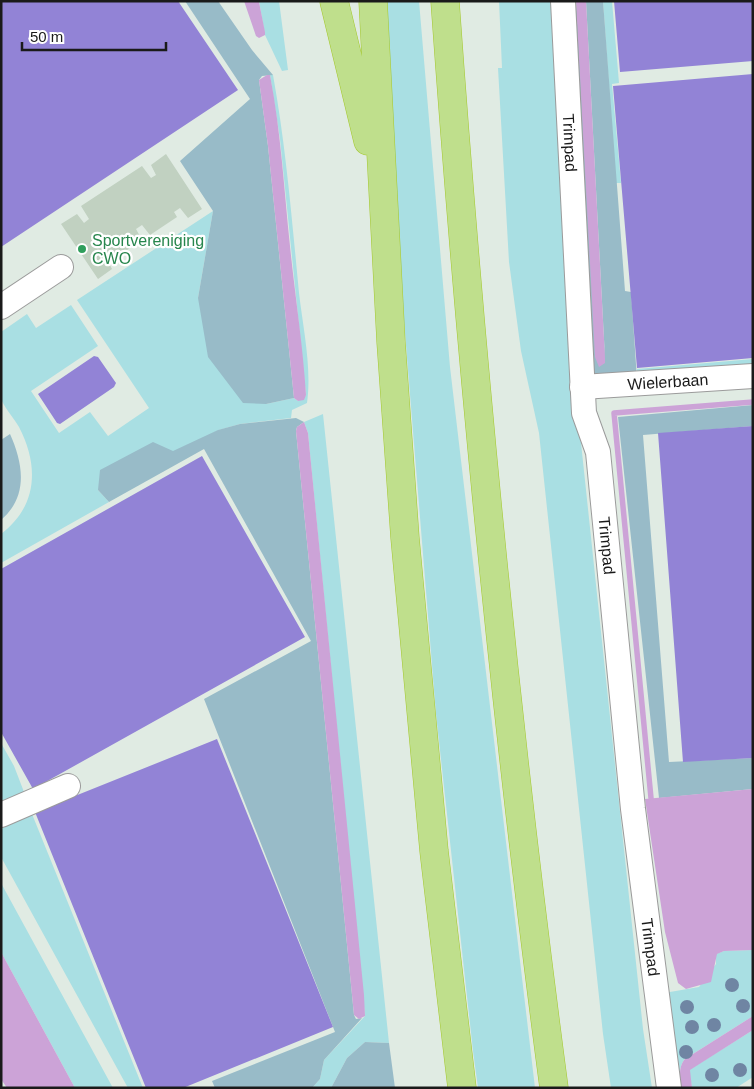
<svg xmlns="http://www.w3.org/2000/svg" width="754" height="1089" font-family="Arial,sans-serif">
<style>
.grass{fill:#a9dfe3}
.forest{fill:#98bbc8}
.pitch{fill:#9283d6}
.water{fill:#cca3d7}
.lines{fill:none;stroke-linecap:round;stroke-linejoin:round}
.stream{stroke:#cca3d7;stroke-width:5.5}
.building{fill:#c1d1c1}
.minor-casing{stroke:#9b9b9b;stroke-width:26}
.highway-casing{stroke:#a5c82f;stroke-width:29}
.minor{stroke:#fff;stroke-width:24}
.highway{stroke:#bfdf8c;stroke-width:28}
.tree{fill:#6f85a3}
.leisure-dot{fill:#2e9e5b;stroke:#fff;stroke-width:2}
.labels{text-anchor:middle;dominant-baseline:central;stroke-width:4.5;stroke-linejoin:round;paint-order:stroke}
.street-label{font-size:16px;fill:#1a1a1a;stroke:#fff}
.leisure-label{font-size:16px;fill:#27864d;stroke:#fff;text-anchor:start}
</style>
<rect width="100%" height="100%" fill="#e0ebe3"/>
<path class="grass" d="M 259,1 L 279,1 L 288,70 L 282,71 L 265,35 Z
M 378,1 L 419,1 L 450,367 L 535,1088 L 478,1088 L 473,1051 L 436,714 Z
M 499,1 L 557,1 L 573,367 L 643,1029 L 652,1088 L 611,1088 L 603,1034 L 539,433 L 521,351 L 509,262 L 498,68 L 502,68 Z
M 603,1 L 612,1 L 619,83 L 612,84 L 621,183 L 616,183 Z
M 270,75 L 273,75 C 286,147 292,220 299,293 C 303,328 312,368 307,403 L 292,410 L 291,418 L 240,424 L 219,430 L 98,490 L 109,502 L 1,563 L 1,534 C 38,506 39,465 19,427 C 14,418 6,410 2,401 C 0,390 1,346 1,332 L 27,314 L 36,328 L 71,305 L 98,346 L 31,391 L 59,433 L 90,412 L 108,436 L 149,408 L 77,300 L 213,211 L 198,298 L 266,404 L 294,398 L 298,401 L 306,395 L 280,139 Z
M 753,359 L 753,370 L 637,379 L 637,369 Z
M 323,414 L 389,1043 L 365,1042 L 347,1058 L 331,1088 L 312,1088 L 320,1079 L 324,1060 L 365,1016 L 308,433 L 304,422 Z
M 1,743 L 14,766 L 24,792 L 1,801 Z
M 32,814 L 143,1088 L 128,1088 L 1,857 L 1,829 Z
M 1,883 L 113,1088 L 75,1088 L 1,952 Z
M 753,950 L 753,1016 L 685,1059 C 678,1067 680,1078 681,1088 L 677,1088 L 664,993 L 699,987 L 716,964 L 716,954 L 724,951 Z
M 753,1030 L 753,1077 L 736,1088 L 692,1088 L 689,1070 Z"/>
<path class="forest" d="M 185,1 L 218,1 L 252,50 L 273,75 L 262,76 L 259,80 L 268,146 L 294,398 L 266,404 L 243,403 L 208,357 L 198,298 L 213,211 L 180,161 L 250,99 Z
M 570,1 L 576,1 L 605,358 L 586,1 L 603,1 L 625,291 L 631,292 L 637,379 L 601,381 L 588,369 Z
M 753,405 L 753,426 L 643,435 L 669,762 L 753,758 L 753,789 L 659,798 L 618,417 Z
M 296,418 L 304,422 L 297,427 L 296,431 L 354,1015 L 356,1019 L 362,1018 L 324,1060 L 320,1079 L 312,1088 L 215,1088 L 212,1081 L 335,1032 L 204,699 L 311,641 L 204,449 L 109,502 L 98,490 L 100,470 L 153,442 L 173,451 L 218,430 L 240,424 Z
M 10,434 C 23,463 29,496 1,520 L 1,440 Z
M 365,1042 L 389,1043 L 395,1088 L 331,1088 L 347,1058 Z"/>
<path class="pitch" d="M 1,1 L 178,1 L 238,90 L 1,247 Z
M 614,1 L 753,1 L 753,61 L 620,72 Z
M 753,74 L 753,358 L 637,368 L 613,86 Z
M 94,356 L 98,357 L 116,383 L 114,387 L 60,424 L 57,423 L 38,394 Z
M 753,426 L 753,758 L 683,762 L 658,433 Z
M 202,456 L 305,637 L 33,789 L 1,732 L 1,569 Z
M 217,739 L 333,1027 L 183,1088 L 146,1088 L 35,812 Z"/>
<path class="water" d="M 244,1 L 259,2 L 265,32 L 265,35 L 259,38 L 256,36 Z
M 576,1 L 586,1 L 605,358 L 605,363 L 599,367 L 595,357 Z
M 267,75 L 270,75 C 281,132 284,189 290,246 C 295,296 303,345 306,395 L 304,400 L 298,401 L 294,398 L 268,146 L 259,80 Z
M 304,422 L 308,433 L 364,995 L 365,1016 L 359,1019 L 354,1015 L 296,431 L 297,427 Z
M 753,789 L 753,950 L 724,951 L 717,954 L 711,982 L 686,989 L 678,983 L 665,932 L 645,799 Z
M 1,952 L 75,1088 L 7,1088 L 1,1079 Z
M 753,1016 L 753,1030 L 690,1070 L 692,1088 L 681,1088 C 680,1078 678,1067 685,1059 Z"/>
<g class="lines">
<path class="stream" d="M 651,798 L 614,413 L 753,402"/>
</g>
<path class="building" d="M 166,154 L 202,209 L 188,218 L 180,208 L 174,212 L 177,217 L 150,235 L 142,225 L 136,229 L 142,240 L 115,258 L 111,254 L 106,257 L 112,269 L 98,279 L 61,224 L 77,214 L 84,223 L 89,219 L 81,206 L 142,166 L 151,178 L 156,175 L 151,165 Z"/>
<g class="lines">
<g class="minor-casing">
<g id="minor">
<path id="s1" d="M 563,1 L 584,413 L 598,452 L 633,809 L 669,1088"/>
<path d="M 1,307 L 61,267"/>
<path id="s2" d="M 582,387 L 753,376"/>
<path d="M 1,815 L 68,786"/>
</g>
</g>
<g class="highway-casing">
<path id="highway" d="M 334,1 L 368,141
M 373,1 L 391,342 L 405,538 L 434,851 L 462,1088
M 445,1 C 471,365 506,727 554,1088"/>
</g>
<use href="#minor" class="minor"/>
<use href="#highway" class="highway"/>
</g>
<g class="tree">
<circle cx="732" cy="985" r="7"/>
<circle cx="743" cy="1006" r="7"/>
<circle cx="687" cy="1007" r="7"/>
<circle cx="714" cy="1025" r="7"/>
<circle cx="692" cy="1027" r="7"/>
<circle cx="686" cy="1052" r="7"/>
<circle cx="740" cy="1070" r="7"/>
<circle cx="712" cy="1075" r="7"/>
</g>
<circle class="leisure-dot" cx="82" cy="249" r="5"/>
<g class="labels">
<g class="street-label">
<text stroke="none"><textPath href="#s1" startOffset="142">Trimpad</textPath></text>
<text stroke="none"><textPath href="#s2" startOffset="86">Wielerbaan</textPath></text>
<text stroke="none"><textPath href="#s1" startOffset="548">Trimpad</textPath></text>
<text stroke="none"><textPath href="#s1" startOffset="952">Trimpad</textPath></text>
</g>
<g class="leisure-label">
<text x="92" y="240">Sportvereniging<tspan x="92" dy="18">CWO</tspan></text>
</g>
</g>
<rect width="754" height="1089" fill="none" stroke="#1a1a1a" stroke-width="5"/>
<path d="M22 42v8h144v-8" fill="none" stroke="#1a1a1a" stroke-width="2.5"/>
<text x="30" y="42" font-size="15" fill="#1a1a1a" stroke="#ffffff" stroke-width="4" paint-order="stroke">50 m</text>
</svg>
